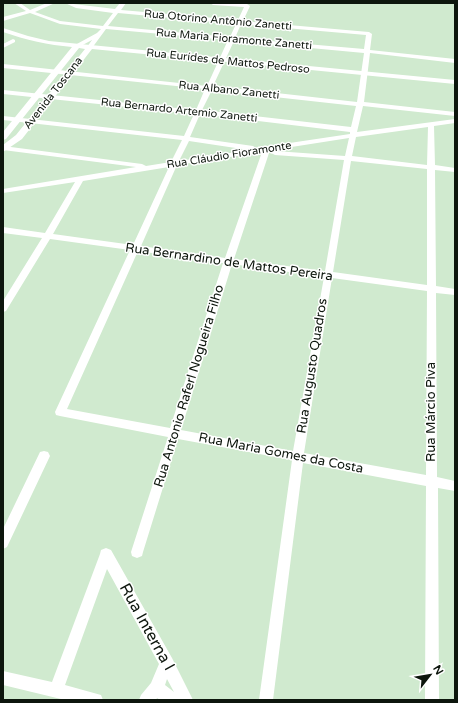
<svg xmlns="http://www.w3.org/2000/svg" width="458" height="703" font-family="'Varela Round',sans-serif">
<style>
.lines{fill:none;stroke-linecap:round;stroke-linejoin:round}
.minor{fill:#fff;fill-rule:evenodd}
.tertiary{fill:#fff;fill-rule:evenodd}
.labels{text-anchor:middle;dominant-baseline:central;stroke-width:3;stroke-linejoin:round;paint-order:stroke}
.far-street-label{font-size:11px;fill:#0d160d;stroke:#fff}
.street-label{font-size:13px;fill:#0d160d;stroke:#fff}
.near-street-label{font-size:16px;fill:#0d160d;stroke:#fff}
</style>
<rect width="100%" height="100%" fill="#d0eacf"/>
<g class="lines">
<path class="minor" d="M 14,3 L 20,3 L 30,10 L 47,3 L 55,3 L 35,12 L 60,21 L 103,26 L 113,13 L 76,8 L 65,3 L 115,9 L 120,3 L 126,3 L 121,10 L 238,20 L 244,7 L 213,5 L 210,3 L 247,4 L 250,6 L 243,21 L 369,32 L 372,34 L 370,50 L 455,59 L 455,63 L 370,53 L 364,102 L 455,112 L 455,116 L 363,106 L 357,132 L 455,119 L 455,123 L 434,126 L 435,165 L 455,168 L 455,172 L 435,170 L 436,286 L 455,289 L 455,295 L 436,293 L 437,477 L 455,481 L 455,491 L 438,488 L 439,700 L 425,700 L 426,486 L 303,463 L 273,700 L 259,700 L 292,460 L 178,439 L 143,552 L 142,556 L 137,558 L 132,556 L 131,552 L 168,437 L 60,416 L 56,415 L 55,412 L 130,250 L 50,239 L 6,311 L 3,312 L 3,301 L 42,238 L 3,233 L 3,227 L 45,233 L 75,182 L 3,193 L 3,189 L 136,167 L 3,150 L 3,146 L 142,164 L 146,166 L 171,162 L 182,140 L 3,120 L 3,116 L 184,136 L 194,114 L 3,94 L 3,90 L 196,110 L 205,89 L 3,68 L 3,64 L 207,86 L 228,40 L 106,29 L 92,48 L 87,47 L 92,40 L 77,48 L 75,47 L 75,45 L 97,33 L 101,29 L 60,24 L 30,13 L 3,21 L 3,17 L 26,11 ZM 118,13 L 236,24 L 230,37 L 108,26 ZM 241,24 L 366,35 L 364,49 L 235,38 ZM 234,41 L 364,53 L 357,102 L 213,86 ZM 212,90 L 356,106 L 351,127 L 202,110 ZM 200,114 L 350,132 L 350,134 L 256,148 L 253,146 L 190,137 ZM 428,127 L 427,165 L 352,156 L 356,137 ZM 349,138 L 345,156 L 275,151 L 271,153 L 275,155 L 344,160 L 325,271 L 234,259 L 269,153 L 266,151 ZM 189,141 L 249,150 L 179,161 ZM 262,152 L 225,258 L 141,246 L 177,165 ZM 351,161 L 427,169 L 427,285 L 333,272 ZM 169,167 L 133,245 L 53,234 L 83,181 ZM 138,251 L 223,263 L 170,428 L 67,409 ZM 232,264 L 324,277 L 293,451 L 181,430 ZM 332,278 L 427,291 L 426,475 L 304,453 Z
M 13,39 L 15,40 L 15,42 L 3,48 L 3,44 Z
M 44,451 L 48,452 L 50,456 L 7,547 L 3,549 L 3,529 L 40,452 Z
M 106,548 L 111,550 L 172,658 L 193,700 L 160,700 L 157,698 L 156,700 L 139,700 L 141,695 L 151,683 L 159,664 L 107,569 L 65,685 L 101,695 L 103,700 L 65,700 L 3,685 L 3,671 L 52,682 L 100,554 L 101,550 ZM 167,679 L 174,692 L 165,685 Z"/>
<path class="tertiary" d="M 3,28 L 28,36 L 49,41 L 455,80 L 455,84 L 92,49 L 22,139 L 3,152 L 3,145 L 16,135 L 85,49 L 79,48 L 6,139 L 3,140 L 3,132 L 72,47 C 48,45 26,40 3,32 Z"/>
</g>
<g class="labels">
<g class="far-street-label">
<text transform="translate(218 20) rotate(5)">Rua Otorino Antônio Zanetti</text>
<text transform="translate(234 39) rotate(5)">Rua Maria Fioramonte Zanetti</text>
<text transform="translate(228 61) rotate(6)">Rua Eurídes de Mattos Pedroso</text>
<text transform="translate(229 90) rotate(6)">Rua Albano Zanetti</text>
<text transform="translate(53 93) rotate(-52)">Avenida Toscana</text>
<text transform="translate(179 110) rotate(6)">Rua Bernardo Artemio Zanetti</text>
<text transform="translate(229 155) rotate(-9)">Rua Cláudio Fioramonte</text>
</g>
<g class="street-label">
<text transform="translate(229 262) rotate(8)">Rua Bernardino de Mattos Pereira</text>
<text transform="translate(312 366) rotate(-81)">Rua Augusto Quadros</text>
<text transform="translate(189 386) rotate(-73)">Rua Antonio Raferl Nogueira Filho</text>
<text transform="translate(431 412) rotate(-90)">Rua Márcio Piva</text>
<text transform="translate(281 453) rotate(11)">Rua Maria Gomes da Costa</text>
</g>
<g class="near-street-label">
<text transform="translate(147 627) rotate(61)">Rua Interna I</text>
</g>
</g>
<rect width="458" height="703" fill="none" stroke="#0d160d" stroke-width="8"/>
<g transform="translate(430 675) rotate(59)" stroke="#ffffff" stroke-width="3" paint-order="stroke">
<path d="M0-3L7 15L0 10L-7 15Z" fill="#0d160d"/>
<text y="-6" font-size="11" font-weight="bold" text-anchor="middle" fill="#0d160d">N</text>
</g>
</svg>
